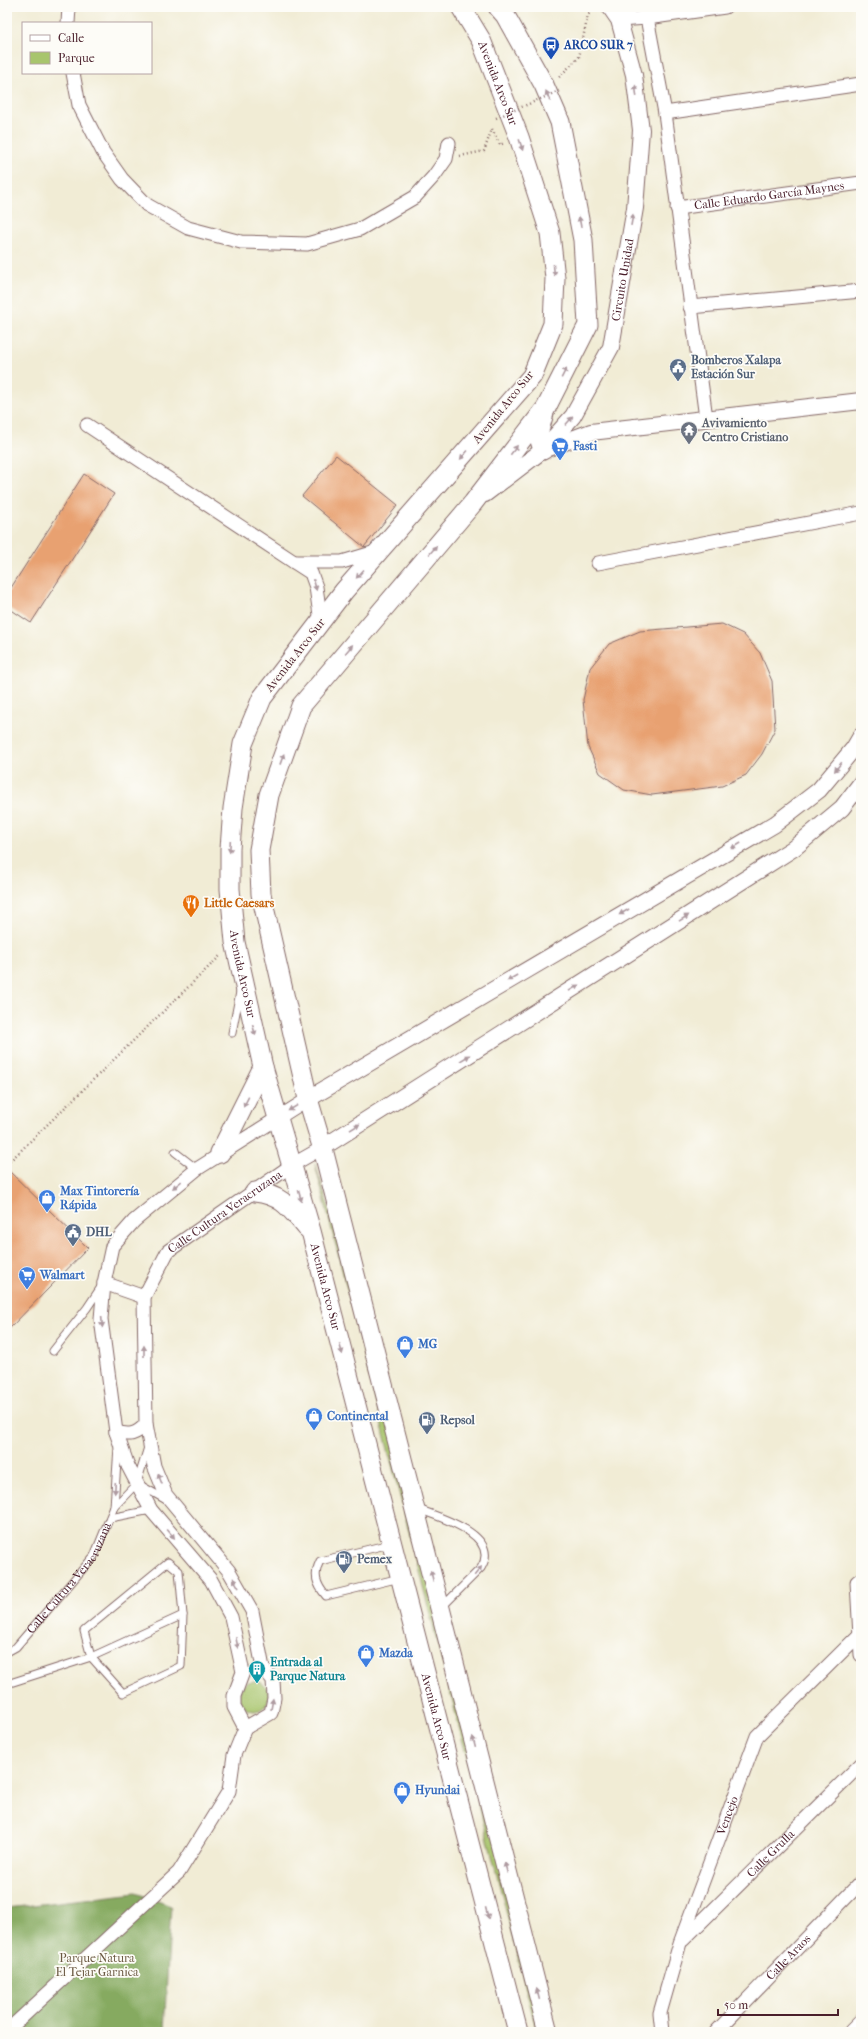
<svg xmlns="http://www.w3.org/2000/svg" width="868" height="2039" font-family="'IM FELL French Canon',serif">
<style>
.green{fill:#a8c56d;stroke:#79724c}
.forest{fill:#86aa60;stroke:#686446}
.building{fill:#e8a171}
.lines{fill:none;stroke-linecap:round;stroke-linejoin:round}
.service-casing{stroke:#846766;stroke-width:9}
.minor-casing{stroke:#846766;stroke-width:15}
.tertiary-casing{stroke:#846766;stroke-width:18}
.secondary-casing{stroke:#846766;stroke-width:21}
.path{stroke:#846766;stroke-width:2.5;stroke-dasharray:1 3;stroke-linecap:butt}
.service{stroke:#fff;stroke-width:7}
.minor{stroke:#fff;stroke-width:13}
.tertiary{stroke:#fff;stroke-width:16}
.secondary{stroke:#fff;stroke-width:19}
.path-bridge{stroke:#846766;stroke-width:2.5;stroke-dasharray:1 3;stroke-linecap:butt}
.oneway{fill:#ae9aa0}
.labels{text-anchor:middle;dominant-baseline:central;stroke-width:3.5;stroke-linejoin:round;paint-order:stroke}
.transit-label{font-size:12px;font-weight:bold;fill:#164399;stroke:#fdfcf7;text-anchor:start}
.street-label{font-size:12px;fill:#4a1f2b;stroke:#fdfcf7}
.service-label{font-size:12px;font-weight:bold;fill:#4e5e75;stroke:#fdfcf7;text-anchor:start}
.worship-label{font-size:12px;font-weight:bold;fill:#5b616d;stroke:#fdfcf7;text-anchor:start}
.shop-label{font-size:12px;font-weight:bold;fill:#366cbe;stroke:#fdfcf7;text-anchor:start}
.food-label{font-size:12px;font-weight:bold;fill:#c56008;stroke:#fdfcf7;text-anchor:start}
.culture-label{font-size:12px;font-weight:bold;fill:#0d838f;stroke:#fdfcf7;text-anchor:start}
.park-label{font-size:12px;fill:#6b5942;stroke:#fdfcf7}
</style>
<rect width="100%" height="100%" fill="#fdfcf7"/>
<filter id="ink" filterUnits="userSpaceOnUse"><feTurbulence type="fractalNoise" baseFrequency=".025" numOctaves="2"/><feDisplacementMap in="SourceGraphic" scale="8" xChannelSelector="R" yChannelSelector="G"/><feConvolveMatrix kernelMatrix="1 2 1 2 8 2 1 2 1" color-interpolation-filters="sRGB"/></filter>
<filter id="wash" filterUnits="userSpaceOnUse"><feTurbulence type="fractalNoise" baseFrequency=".012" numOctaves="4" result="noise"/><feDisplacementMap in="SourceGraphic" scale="16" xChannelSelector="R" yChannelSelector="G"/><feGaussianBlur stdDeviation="0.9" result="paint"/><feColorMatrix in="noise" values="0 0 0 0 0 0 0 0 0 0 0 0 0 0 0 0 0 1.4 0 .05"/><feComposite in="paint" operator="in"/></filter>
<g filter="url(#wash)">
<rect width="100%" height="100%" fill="#f1ecd5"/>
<path class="green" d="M 315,1164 L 374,1348 L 549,2032 L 537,2032 Z
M239 1696a15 15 0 1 1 30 0a15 15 0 1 1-30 0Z"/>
<path class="forest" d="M 136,1893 L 171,1906 L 164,2032 L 7,2032 L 7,1908 Z"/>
<g id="blocks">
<path class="building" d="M 336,455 L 398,505 L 364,547 L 302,496 Z
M 84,474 L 114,494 L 31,623 L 7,607 L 7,594 Z
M 722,624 L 743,634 L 760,653 L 772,681 L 775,729 L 762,754 L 746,775 L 722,786 L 652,795 L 624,790 L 600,773 L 588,747 L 583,700 L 590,668 L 609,644 L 640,631 Z
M 7,1169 L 88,1248 L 7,1331 Z"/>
</g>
</g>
<g filter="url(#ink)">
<use href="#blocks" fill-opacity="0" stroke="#846766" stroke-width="1"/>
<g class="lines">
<g class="service-casing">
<g id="service">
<path d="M 232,1033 L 240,992"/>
<path d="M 175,1152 L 197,1169"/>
<path d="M 53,1351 L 87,1308 L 101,1287"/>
<path d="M 140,1485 L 168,1501"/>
<path d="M 114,1507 L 118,1447"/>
<path d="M 418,1509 C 439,1517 502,1535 481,1568 L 442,1607"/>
<path d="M 110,1518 L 151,1510"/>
<path d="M 390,1544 L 320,1561 C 313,1575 316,1584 326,1596 L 400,1578"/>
<path d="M 168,1562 L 179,1571 L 183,1615 L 181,1666 L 123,1693 L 91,1657 L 84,1631 Z"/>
<path id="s1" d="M 7,1652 L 16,1647 L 94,1556 L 114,1507 L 137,1483 L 148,1447"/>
<path d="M 7,1684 L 91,1657 L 183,1615"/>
</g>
</g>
<g class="minor-casing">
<g id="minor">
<path d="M 647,18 L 665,113 L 706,418"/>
<path d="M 619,20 L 647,18 L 725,7"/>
<path d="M 68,23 L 69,7"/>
<path d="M 73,73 L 79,105 L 103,152 L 122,179 L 147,205 L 188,228 L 241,242 L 307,244 L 360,229 L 415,197 L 434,176 L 446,159 L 449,143"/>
<path d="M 665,113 L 861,84"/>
<path id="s2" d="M 677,208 L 861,183"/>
<path d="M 690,307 L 861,291"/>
<path d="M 87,425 L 294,562"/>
<path d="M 598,563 L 861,513"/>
<path d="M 321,622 L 316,587 L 311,573 L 294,562 L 342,562 L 379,551"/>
<path d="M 104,1283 L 144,1297"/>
<path d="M 116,1432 C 129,1436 136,1435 146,1424"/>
<path d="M 861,1579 L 857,1582 L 861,1655"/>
<path d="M 245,1728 L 234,1707 L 234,1696 L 243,1672 L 231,1617 L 211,1580 L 151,1510 L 128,1466 L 116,1432 L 101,1319 L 104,1283 L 112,1246 L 134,1221 L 197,1169 L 308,1099"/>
<path id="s3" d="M 245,1728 L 271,1713 L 274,1698 L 273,1680 L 263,1668 L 252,1611 L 229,1571 L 166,1495 L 154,1466 L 146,1424 L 144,1297 L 168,1251 L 292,1165 L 322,1148"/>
<path id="s4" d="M 683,1940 L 861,1764"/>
<path d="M 7,2031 L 179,1872 L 229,1791 L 234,1755 L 245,1728"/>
<path id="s5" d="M 662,2032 L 660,2013 L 680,1943 L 757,1736 L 859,1635"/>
<path id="s6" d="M 716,2032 L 861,1882"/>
</g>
</g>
<g class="tertiary-casing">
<g id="tertiary">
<path d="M 546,449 L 591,432 L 861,401"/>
<path id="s7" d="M 485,494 L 543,450 L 573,416 L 611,347 L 635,208 L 641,130 L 634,75 L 619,20 L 610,7"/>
<path d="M 308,1099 L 775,824 L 819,790 L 854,748 L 861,736"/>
<path d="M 322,1148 L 794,848 L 842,808 L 861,783"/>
<path d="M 852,2032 L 861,2023"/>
</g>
</g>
<g class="secondary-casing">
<g id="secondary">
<path id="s8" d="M 461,7 L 481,40 L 519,137 L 550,233 L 555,278 L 553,324 L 532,376 L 344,591 L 262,698 L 243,744 L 233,808 L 230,849 L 230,889 L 235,942 L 263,1067 L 311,1231 L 518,2032"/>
<path d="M 498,7 L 505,15 L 544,85 L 560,122 L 583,240 L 588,325 L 546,408 L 473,503 L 301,706 L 269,795 L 259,850 L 261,894 L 308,1099 L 324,1153 L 548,2032"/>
<path d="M 543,450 L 538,434 L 544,413"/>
<path d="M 220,1153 L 263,1067"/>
<path d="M 255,1192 C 282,1195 290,1208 307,1228"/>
</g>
</g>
<path class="path" d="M 559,77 L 579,57 L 588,15 L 594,7
M 492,129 L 500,145 L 504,143
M 460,156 L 484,151 L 492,129
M 7,1164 L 220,956"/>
<use href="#service" class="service"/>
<use href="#minor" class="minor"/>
<use href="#tertiary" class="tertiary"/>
<use href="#secondary" class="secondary"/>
<path class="path-bridge" d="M 496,118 L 559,91"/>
</g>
<defs><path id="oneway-solid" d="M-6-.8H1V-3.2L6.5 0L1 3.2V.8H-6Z"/></defs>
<g class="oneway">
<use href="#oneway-solid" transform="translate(636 91) rotate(-97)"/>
<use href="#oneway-solid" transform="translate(548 96) rotate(-113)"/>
<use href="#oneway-solid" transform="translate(521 145) rotate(72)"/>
<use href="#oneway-solid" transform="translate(632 220) rotate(-80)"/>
<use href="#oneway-solid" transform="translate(580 222) rotate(-101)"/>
<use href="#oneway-solid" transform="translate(554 270) rotate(84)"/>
<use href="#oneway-solid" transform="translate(564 373) rotate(-63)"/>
<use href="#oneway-solid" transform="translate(569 421) rotate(-48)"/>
<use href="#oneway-solid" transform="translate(514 450) rotate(-53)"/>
<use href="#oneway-solid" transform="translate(464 455) rotate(131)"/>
<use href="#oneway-solid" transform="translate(433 550) rotate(-50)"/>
<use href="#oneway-solid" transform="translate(360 574) rotate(132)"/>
<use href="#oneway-solid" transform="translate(315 585) rotate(75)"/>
<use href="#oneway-solid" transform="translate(349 649) rotate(-50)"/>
<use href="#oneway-solid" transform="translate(282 759) rotate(-70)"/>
<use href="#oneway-solid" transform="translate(838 767) rotate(129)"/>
<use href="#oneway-solid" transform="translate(736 846) rotate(150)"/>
<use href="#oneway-solid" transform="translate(230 847) rotate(93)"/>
<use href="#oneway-solid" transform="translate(624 912) rotate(150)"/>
<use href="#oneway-solid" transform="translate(684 918) rotate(-32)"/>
<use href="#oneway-solid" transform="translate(512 978) rotate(150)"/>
<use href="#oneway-solid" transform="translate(574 988) rotate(-32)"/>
<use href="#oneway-solid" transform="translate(254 1030) rotate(76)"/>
<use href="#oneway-solid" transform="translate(465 1058) rotate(-32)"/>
<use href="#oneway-solid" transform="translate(246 1102) rotate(117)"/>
<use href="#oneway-solid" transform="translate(293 1108) rotate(149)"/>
<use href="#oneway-solid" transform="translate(355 1127) rotate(-32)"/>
<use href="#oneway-solid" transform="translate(177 1185) rotate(141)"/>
<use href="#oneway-solid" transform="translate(300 1196) rotate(74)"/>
<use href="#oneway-solid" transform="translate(102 1322) rotate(86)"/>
<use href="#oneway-solid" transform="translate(341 1349) rotate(75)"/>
<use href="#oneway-solid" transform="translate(144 1351) rotate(-90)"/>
<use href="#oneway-solid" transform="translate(160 1479) rotate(-112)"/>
<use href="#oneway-solid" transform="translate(115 1488) rotate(93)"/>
<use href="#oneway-solid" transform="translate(171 1534) rotate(50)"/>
<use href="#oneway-solid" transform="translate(478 1571) rotate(-51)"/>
<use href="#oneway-solid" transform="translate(432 1576) rotate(-104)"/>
<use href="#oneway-solid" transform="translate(236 1583) rotate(-120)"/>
<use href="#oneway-solid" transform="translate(237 1643) rotate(78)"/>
<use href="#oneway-solid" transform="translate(272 1704) rotate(-80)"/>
<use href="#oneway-solid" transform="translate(474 1742) rotate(-104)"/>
<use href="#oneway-solid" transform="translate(506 1868) rotate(-104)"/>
<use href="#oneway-solid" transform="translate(487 1913) rotate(75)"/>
<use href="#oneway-solid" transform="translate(538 1994) rotate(-104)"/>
</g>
</g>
<defs>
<g id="bus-pin" transform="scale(0.9)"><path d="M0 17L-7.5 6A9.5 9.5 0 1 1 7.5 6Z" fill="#1a4fb4" stroke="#fdfcf7"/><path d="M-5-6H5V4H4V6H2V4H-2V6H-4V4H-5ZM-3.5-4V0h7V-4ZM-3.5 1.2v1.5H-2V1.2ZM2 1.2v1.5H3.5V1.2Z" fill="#fff"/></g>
<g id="civic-pin" transform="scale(0.9)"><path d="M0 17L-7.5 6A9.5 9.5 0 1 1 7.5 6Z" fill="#5c6f8a" stroke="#fdfcf7"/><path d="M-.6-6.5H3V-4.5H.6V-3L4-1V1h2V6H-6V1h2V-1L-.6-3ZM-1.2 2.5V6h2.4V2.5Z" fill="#fff"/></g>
<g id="temple-pin" transform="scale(0.9)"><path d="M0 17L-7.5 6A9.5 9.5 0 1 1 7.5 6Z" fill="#6b7280" stroke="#fdfcf7"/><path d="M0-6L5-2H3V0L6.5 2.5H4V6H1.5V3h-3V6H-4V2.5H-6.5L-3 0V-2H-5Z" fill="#fff"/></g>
<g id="supermarket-pin" transform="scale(0.9)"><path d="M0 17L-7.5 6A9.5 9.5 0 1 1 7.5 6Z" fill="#3f7fe0" stroke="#fdfcf7"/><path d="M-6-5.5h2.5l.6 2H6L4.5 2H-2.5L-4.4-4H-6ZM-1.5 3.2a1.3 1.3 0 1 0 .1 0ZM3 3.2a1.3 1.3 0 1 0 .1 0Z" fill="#fff"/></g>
<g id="restaurant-pin" transform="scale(0.9)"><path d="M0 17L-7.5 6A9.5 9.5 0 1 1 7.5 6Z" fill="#e8710a" stroke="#fdfcf7"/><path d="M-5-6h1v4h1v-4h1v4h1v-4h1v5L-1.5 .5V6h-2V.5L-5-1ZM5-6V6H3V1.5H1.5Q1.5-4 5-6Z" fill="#fff"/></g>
<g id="shop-pin" transform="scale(0.9)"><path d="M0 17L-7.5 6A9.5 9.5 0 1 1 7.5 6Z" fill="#3f7fe0" stroke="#fdfcf7"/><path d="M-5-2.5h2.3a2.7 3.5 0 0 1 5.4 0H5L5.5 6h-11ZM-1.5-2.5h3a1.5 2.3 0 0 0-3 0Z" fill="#fff"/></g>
<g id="fuel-pin" transform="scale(0.9)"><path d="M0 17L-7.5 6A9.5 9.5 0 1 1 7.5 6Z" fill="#5c6f8a" stroke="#fdfcf7"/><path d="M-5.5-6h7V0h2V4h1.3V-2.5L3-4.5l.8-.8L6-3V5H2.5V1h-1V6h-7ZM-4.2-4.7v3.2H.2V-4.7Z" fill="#fff"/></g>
<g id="building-pin" transform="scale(0.9)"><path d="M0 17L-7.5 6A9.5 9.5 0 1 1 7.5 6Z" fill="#0f9aa8" stroke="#fdfcf7"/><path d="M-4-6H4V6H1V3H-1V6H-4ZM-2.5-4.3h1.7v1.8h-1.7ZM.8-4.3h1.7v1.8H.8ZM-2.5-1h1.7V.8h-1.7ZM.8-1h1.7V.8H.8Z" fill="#fff"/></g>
</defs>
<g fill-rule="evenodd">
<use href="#bus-pin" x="551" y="45"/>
<use href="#civic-pin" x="678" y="367"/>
<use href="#temple-pin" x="689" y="430"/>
<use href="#supermarket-pin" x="560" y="446"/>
<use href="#restaurant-pin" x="191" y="903"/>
<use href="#shop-pin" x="47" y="1198"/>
<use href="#civic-pin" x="73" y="1232"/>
<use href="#supermarket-pin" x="27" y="1275"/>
<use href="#shop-pin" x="405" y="1344"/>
<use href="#shop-pin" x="314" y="1416"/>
<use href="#fuel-pin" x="427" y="1420"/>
<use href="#fuel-pin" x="344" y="1559"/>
<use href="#shop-pin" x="366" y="1653"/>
<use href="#building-pin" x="257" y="1669"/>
<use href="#shop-pin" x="402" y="1790"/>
</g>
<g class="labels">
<g class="transit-label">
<text x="564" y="45">ARCO SUR 7</text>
</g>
<g class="street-label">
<text stroke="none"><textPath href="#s8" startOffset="85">Avenida Arco Sur</textPath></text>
<text stroke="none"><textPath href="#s2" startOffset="93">Calle Eduardo García Maynes</textPath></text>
<text stroke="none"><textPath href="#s7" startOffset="265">Circuito Unidad</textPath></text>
<text transform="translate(503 407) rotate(-51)">Avenida Arco Sur</text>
<text transform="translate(295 655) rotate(-52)">Avenida Arco Sur</text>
<text stroke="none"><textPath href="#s8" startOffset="1093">Avenida Arco Sur</textPath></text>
<text stroke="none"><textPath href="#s3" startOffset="604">Calle Cultura Veracruzana</textPath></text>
<text stroke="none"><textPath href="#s8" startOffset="1417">Avenida Arco Sur</textPath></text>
<text stroke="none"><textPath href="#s1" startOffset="98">Calle Cultura Veracruzana</textPath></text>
<text stroke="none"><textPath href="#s8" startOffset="1861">Avenida Arco Sur</textPath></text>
<text stroke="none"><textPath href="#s5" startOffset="228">Vencejo</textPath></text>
<text stroke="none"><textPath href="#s4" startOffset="123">Calle Grulla</textPath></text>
<text stroke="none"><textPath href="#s6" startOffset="104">Calle Araos</textPath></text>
</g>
<g class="service-label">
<text x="691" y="360">Bomberos Xalapa<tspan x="691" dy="14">Estación Sur</tspan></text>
<text x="86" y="1232">DHL</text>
<text x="440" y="1420">Repsol</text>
<text x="357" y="1559">Pemex</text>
</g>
<g class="worship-label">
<text x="702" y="423">Avivamiento<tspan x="702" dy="14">Centro Cristiano</tspan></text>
</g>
<g class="shop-label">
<text x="573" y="446">Fasti</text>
<text x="60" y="1191">Max Tintorería<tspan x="60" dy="14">Rápida</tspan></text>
<text x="40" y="1275">Walmart</text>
<text x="418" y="1344">MG</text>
<text x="327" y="1416">Continental</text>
<text x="379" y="1653">Mazda</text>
<text x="415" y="1790">Hyundai</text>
</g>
<g class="food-label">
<text x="204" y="903">Little Caesars</text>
</g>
<g class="culture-label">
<text x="270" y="1662">Entrada al<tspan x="270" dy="14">Parque Natura</tspan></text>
</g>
<g class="park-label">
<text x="97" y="1958">Parque Natura<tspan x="97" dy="14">El Tejar Garnica</tspan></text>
</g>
</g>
<rect width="868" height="2039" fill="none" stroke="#fdfcf7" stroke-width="24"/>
<rect x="22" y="22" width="130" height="52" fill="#fdfcf7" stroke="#b5a4a5"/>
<rect x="30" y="35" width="20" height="6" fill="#ffffff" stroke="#b5a4a5"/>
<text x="58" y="42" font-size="12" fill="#4a1f2b">Calle</text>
<rect x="30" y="52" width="20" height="12" fill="#a8c56d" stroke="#b5a4a5"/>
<text x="58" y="62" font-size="12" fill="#4a1f2b">Parque</text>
<path d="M718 2009v6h120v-6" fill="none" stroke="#4a1f2b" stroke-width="2"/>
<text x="724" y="2009" font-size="12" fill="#4a1f2b" stroke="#fdfcf7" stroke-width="3" paint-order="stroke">50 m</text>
</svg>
